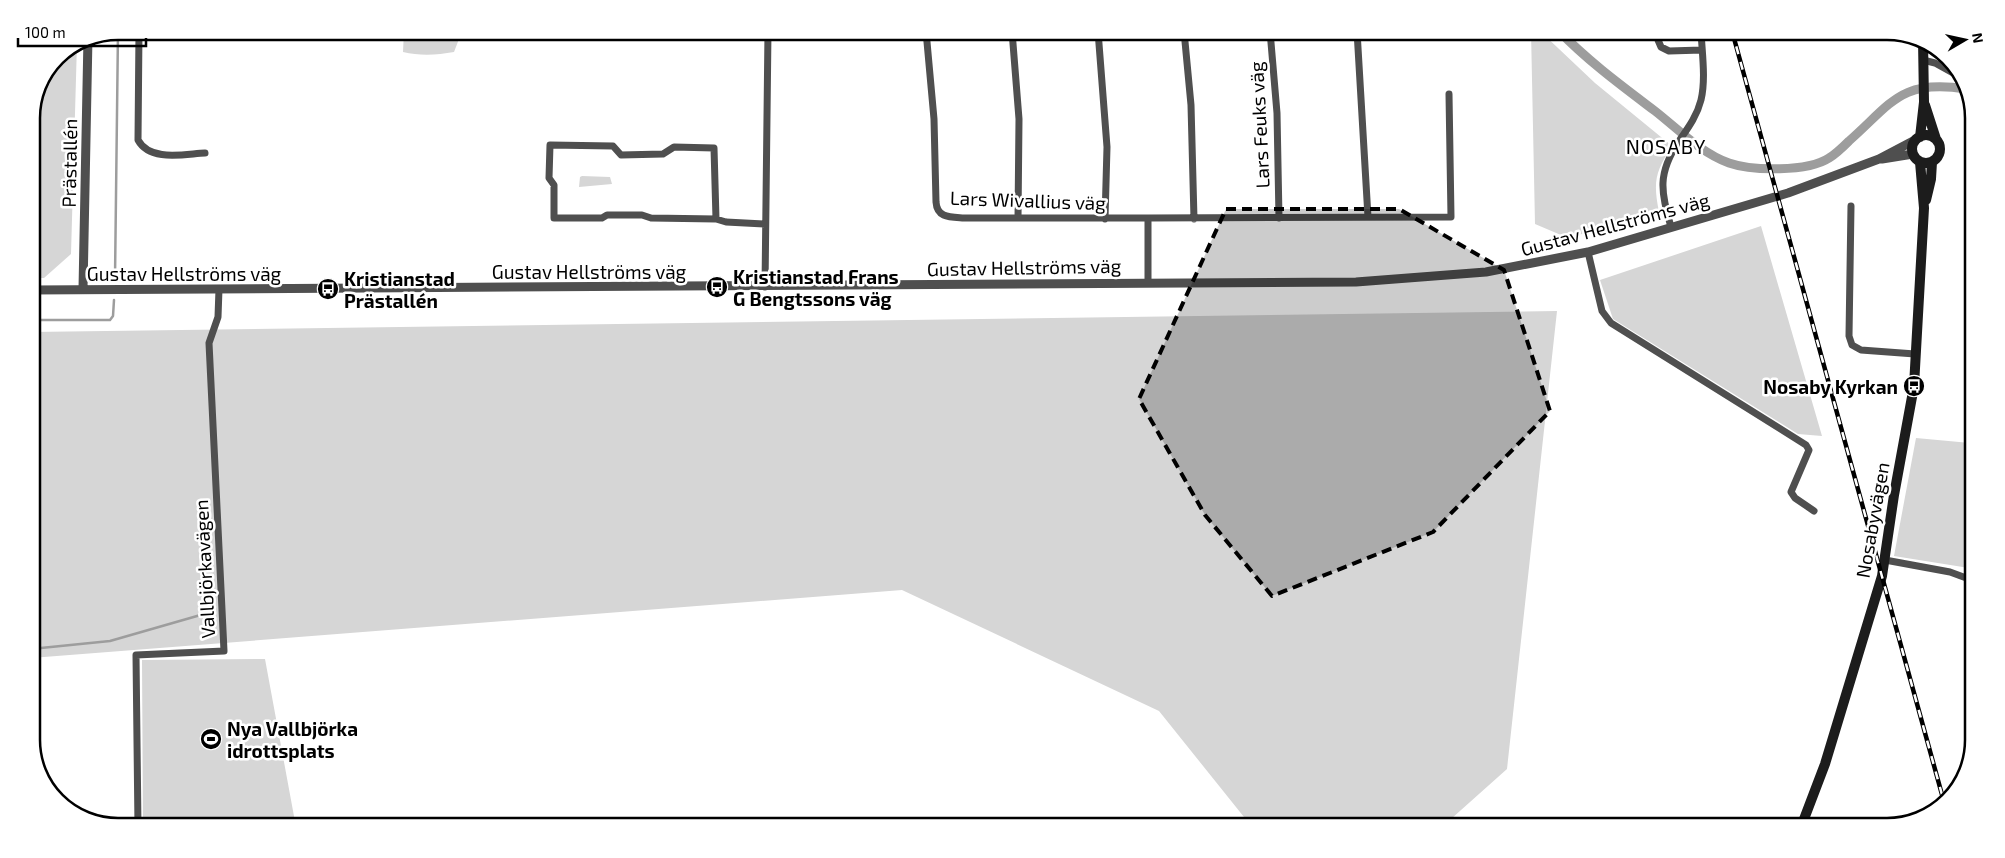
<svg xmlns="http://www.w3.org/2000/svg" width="2005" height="858" font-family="'Exo 2',sans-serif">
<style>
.green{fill:#d6d6d6}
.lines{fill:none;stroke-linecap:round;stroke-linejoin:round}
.stream{stroke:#9d9d9d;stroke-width:2.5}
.canal{stroke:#9d9d9d;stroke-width:9}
.minor{stroke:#4f4f4f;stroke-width:7}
.tertiary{stroke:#4f4f4f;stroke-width:9}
.secondary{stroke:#1c1c1c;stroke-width:10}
.rail-casing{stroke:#000;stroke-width:4.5}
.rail{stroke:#fff;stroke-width:2.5;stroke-dasharray:8;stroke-linecap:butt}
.marked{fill:#000;fill-opacity:0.2;stroke:#000;stroke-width:4;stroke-dasharray:10 6;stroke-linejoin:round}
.labels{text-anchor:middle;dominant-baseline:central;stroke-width:5;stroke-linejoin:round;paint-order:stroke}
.street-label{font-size:19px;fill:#000;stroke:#fff}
.poi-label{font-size:19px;font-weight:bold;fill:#000;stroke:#fff;text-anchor:start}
.neighbourhood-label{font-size:20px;letter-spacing:1px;fill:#000;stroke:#fff}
.rim{fill:none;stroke:#000;stroke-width:2.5}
</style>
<rect width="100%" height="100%" fill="#fff"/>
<path class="green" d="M 404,31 L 459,31 L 459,39 L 454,52 C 437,55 420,56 403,52 Z
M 1531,31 L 1540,31 L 1595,83 L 1672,146 C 1655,172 1653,182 1659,212 L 1568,238 L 1535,224 Z
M 77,43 L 71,254 L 44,278 L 31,278 L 31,112 L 57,56 Z
M 582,176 L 610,177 L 612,184 L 579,187 L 580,177 Z
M 1761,226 L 1822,436 L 1798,434 L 1613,319 L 1600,280 Z
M 1557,311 L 1507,769 L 1442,827 L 1252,827 L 1159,711 L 902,590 L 31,658 L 31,332 Z
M 1916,438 L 1970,443 L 1969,568 L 1894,556 Z
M 265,659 L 296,827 L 143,827 L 142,660 Z"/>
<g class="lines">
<path class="stream" d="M 115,278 L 118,31
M 31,320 L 110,320 L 113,316 L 114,300
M 31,649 L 110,641 L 211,612"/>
<path class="canal" d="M 1559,31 C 1588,61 1622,86 1655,111 C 1678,129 1701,153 1729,163 C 1752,171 1808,172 1829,158 C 1836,154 1843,147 1849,141 C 1893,102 1901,79 1966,89"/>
<path class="minor" d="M 139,31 L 138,140 C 150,162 184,154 205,153
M 926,31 L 934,119 L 936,202 C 937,218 950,217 964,218 L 1148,218 L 1148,282
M 1012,31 L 1019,119 L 1018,218
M 1098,31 L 1107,147 L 1105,219
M 1184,31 L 1191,105 L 1194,219
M 1270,31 L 1277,113 L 1279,218
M 1357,31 L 1368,217
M 1662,31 L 1658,40 L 1661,47 L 1669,51 L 1702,50
M 1923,60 L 1935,63 L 1962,78
M 1851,206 L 1849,336 L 1852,345 L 1861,350 L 1915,354
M 1148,218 L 1451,217 L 1449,94
M 716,219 L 714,148 L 674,147 L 663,154 L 621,155 L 613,146 L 550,145 L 549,178 L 554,185 L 554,218 L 602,218 L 607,215 L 642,215 L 651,218 L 716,219 L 726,222 L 765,224
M 1671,227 C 1661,191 1657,174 1679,141 C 1688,128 1697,116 1701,100 C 1706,79 1702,53 1701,31
M 1588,252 L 1602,311 L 1611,323 L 1806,445 L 1809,450 L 1791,492 L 1795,498 L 1814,511
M 765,287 L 768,31
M 1885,560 L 1950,572 L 1969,579
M 138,827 L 136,655 L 224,651 L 209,343 L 218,317 L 219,289"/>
<path class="tertiary" d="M 1882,159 L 1913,154
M 83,289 L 88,37
M 31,290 L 1356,282 L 1486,272 L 1588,252 L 1788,193 L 1879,159 L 1917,139"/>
<path class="secondary" d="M 1925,105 L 1936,139
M1912 149a14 14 0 1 1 28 0a14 14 0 1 1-28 0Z
M 1920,137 L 1924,102 L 1923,40
M 1926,200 L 1931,179 L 1932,162
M 1801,827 L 1825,764 L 1882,576 L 1894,495 L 1914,386 L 1924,208 L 1920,162"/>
<g class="rail-casing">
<path id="rail" d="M 1732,31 L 1944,802"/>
</g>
<use href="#rail" class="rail"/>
</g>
<path class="marked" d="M 1226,209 L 1399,209 L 1504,270 L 1550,411 L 1433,532 L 1272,596 L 1205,515 L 1139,399 Z"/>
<defs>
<g id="bus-disc" transform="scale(1.125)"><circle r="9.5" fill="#000" stroke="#fff"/><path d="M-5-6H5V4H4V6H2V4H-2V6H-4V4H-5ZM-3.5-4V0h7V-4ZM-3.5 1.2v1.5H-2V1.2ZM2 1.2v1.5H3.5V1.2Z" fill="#fff"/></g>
<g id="stadium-disc" transform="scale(1.125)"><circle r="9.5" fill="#000" stroke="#fff"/><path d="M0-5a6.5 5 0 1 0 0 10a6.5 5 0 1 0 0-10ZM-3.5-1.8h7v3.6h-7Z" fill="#fff"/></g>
</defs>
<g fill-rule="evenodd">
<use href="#bus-disc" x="717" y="287"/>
<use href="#bus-disc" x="328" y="289"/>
<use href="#bus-disc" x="1914" y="386"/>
<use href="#stadium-disc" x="211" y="739"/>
</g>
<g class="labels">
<g class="street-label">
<text transform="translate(1259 125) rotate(-93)">Lars Feuks väg</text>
<text transform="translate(69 163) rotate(-89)">Prästallén</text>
<text transform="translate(1028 200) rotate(2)">Lars Wivallius väg</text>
<text transform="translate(1615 224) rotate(-15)">Gustav Hellströms väg</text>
<text transform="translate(1024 267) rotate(-1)">Gustav Hellströms väg</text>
<text x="589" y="271">Gustav Hellströms väg</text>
<text x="184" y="273">Gustav Hellströms väg</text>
<text transform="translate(1872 520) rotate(-80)">Nosabyvägen</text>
<text transform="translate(204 569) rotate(-93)">Vallbjörkavägen</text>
</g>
<g class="poi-label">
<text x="733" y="276">Kristianstad Frans<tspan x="733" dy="22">G Bengtssons väg</tspan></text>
<text x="344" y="278">Kristianstad<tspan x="344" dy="22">Prästallén</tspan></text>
<text x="1898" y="386" text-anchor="end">Nosaby Kyrkan</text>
<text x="227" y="728">Nya Vallbjörka<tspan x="227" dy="22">idrottsplats</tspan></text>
</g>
<g class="neighbourhood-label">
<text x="1666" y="146">NOSABY</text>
</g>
</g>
<path d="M0 0H2005V858H0ZM118 40H1887A78 78 0 0 1 1965 118V740A78 78 0 0 1 1887 818H118A78 78 0 0 1 40 740V118A78 78 0 0 1 118 40Z" fill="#fff" fill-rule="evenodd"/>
<path class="rim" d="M118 40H1887A78 78 0 0 1 1965 118V740A78 78 0 0 1 1887 818H118A78 78 0 0 1 40 740V118A78 78 0 0 1 118 40Z"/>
<g transform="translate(1965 40) rotate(81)" stroke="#ffffff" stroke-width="4" paint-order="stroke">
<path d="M0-4L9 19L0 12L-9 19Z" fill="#000000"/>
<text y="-8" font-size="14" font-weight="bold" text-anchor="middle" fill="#000000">N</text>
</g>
<path d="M18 38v8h128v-8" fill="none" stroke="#000000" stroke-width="2.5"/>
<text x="25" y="38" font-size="15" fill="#000000" stroke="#ffffff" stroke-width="4" paint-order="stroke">100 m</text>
</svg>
